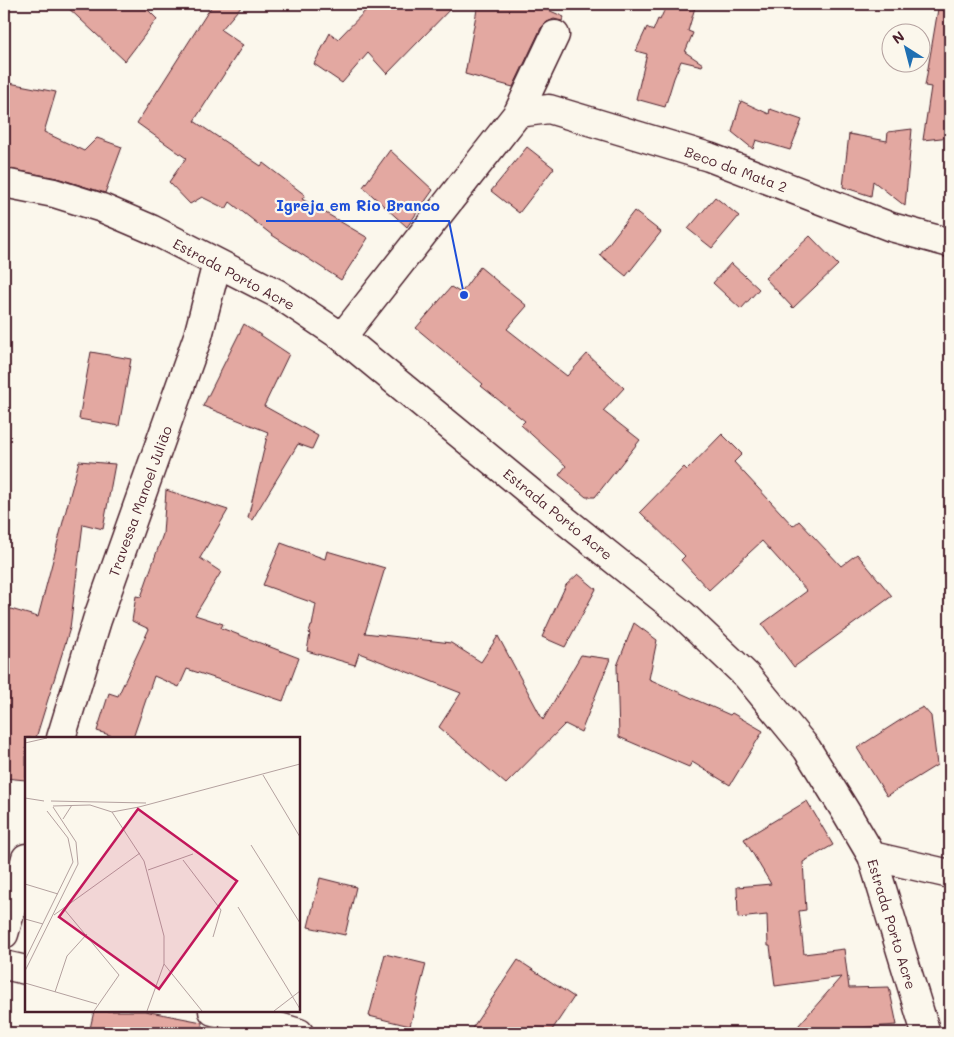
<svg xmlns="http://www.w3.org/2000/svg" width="954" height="1037" font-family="Mali,sans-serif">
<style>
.building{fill:#e3a8a1;stroke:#4a1f2b}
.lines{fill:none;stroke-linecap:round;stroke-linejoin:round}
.minor-casing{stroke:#4a1f2b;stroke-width:31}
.minor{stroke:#fbf7ec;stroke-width:28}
.labels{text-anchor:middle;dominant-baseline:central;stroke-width:4.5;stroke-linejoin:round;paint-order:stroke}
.street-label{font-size:14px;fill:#4a1f2b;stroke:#fbf7ec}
.inset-road{fill:none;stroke:#b4a19f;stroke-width:1}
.view{fill:#c2185b;fill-opacity:0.15;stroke:#c2185b;stroke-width:2.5}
.inset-edge{fill:none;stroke:#4a1f2b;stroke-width:2.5}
.leader{fill:none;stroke:#1d4ed8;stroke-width:2}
.callout-dot{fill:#1d4ed8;stroke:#fbf7ec;stroke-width:2}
.callout-label{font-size:15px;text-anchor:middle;font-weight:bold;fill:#1d4ed8;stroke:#fbf7ec;stroke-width:4.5;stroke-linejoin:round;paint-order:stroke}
</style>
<rect width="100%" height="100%" fill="#fbf7ec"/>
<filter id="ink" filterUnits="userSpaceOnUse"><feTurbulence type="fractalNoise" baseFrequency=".02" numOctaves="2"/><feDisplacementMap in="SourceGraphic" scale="10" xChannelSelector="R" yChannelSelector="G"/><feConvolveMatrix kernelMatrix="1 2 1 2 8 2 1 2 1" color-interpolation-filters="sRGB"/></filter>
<g filter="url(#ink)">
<path class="building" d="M 64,4 L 142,4 L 157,19 L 125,61 Z
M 213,4 L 243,4 L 221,30 L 243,45 L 194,121 L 261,166 L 263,163 L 305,195 L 302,199 L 368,238 L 341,280 L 272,235 L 230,202 L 226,209 L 202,197 L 190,204 L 169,182 L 186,158 L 137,123 Z
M 372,4 L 455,4 L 387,74 L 368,53 L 342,83 L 314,64 L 330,33 L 338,39 Z
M 478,4 L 535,4 L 564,17 L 562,21 L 554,19 L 547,22 L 541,28 L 513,87 L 465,74 Z
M 667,4 L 696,4 L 688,31 L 693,33 L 685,52 L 703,64 L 702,66 L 681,61 L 674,78 L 665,107 L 636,99 L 647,54 L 636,51 L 647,27 L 653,31 L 658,19 L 660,20 Z
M 938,9 L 950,11 L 950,137 L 923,140 L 931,87 L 925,86 Z
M 4,82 L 56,92 L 44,132 L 84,151 L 97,138 L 122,147 L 105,193 L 57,178 L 4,168 Z
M 741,101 L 769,114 L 770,109 L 802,120 L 790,150 L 756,140 L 753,149 L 732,132 Z
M 912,129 L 905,206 L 873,181 L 871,196 L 843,187 L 849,134 L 887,141 L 888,132 Z
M 527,147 L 554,168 L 519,213 L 491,191 Z
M 390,150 L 433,190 L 407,227 L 363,187 Z
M 715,197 L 739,216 L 712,248 L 688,229 Z
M 634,211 L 661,232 L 626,276 L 600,255 Z
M 810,236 L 838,265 L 793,308 L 765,278 Z
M 731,263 L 759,289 L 741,309 L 713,283 Z
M 480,267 L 527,306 L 507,329 L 567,376 L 587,354 L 624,388 L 603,411 L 640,440 L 595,497 L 586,497 L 559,475 L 566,466 L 521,425 L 525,421 L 481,386 L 483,384 L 416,328 L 451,287 L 461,293 Z
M 244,324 L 289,354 L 264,406 L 318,436 L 312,449 L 298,444 L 252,520 L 248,518 L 268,432 L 203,406 Z
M 91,352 L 131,359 L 119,426 L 79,419 Z
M 722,434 L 742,454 L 734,462 L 793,526 L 799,521 L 841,566 L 857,554 L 892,596 L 794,667 L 762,624 L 807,591 L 762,541 L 709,590 L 681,560 L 685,556 L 640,512 L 684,467 L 687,470 Z
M 79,461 L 115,464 L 103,529 L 83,524 L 70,628 L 36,738 L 26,738 L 26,780 L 4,778 L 4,607 L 38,617 Z
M 166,490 L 228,510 L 200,558 L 221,572 L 195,615 L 223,624 L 221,628 L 299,658 L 283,701 L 187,669 L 179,687 L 154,676 L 133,738 L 119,738 L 97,731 L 109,693 L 118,696 L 149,629 L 132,621 L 136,596 L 141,597 L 163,534 Z
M 281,543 L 325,559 L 327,551 L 385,568 L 365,633 L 451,643 L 481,662 L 498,636 L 543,720 L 581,655 L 610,659 L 581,732 L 565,724 L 506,784 L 439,727 L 461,693 L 359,653 L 355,665 L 307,651 L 310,634 L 309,633 L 311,626 L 312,626 L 316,604 L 263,585 Z
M 578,574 L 596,589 L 565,647 L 542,637 L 566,585 Z
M 634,623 L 657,640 L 649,679 L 730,715 L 732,713 L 763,731 L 730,785 L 692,762 L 689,767 L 619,737 L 617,666 Z
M 923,707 L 931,716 L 937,765 L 887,796 L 857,748 L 913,712 Z
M 807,801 L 833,845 L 803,862 L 806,910 L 799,911 L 804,954 L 844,949 L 849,988 L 889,987 L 897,1025 L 792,1033 L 841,977 L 775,986 L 770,946 L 768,946 L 767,915 L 738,918 L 737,887 L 771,884 L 744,839 Z
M 320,878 L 356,887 L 345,935 L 308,927 Z
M 385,954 L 426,964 L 410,1026 L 369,1016 Z
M 518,960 L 574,997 L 550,1033 L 469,1033 Z
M 94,1011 L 145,1011 L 202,1022 L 202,1033 L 89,1033 Z"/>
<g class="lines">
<g class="minor-casing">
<path id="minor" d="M 518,113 L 549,109 L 709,157 L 891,227 L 950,243
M 4,183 L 54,193 L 102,208 L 151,229 L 278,294 L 342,337 L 541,501 L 682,614 L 747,676 L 807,749 L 846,812 L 872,856 L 926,1033
M 342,337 L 518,113 L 555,35
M 61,738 L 97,620 L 198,336 L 217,263
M 872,856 L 950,874
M 4,934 L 26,858
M 4,965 L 26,970
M 213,1011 L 252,1019 L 299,1033"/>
</g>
<use href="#minor" class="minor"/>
</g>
</g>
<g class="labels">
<g class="street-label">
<text transform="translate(736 169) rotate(20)">Beco da Mata 2</text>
<text transform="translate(234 274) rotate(28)">Estrada Porto Acre</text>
<text transform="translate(140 501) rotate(-70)">Travessa Manoel Julião</text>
<text transform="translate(558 514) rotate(39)">Estrada Porto Acre</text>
<text transform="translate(892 924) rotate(73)">Estrada Porto Acre</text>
</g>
</g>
<g transform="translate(25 737)">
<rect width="275" height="275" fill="#fbf7ec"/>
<path class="inset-road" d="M 0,6 L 22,1M 238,38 L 275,100M 0,61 L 19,64M 26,64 L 121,66M 28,69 L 65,68 L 87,75 L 114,70 L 275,27M 87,75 L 119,124 L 139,199 L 139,227 L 122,274M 38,82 L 47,68M 226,108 L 275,186M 158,123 L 196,173 L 188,200M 123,133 L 168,117M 0,147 L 33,157M 213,170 L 275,272M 39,172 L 94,238 L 69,274M 29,178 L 115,116M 0,182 L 18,187M 0,223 L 48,125 L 43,101 L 22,74M 139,227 L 177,274M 0,234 L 53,127 L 51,105 L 28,70M 0,246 L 72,267M 30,255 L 42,219 L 62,197M 249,274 L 275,254"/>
<path class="view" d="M 113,72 L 212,144 L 134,252 L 34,180 Z"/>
<rect width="275" height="275" class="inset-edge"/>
</g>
<path class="leader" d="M464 295L449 221H266"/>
<circle class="callout-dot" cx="464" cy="295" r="5"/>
<g class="callout-label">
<text x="358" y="211">Igreja em Rio Branco</text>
</g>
<rect width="954" height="1037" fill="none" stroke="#fbf7ec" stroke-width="20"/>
<rect x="10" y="10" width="934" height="1017" fill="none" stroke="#4a1f2b" stroke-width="2" filter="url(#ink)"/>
<g transform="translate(906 48) rotate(324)"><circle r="24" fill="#fbf7ec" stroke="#b4a19f"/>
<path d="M0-4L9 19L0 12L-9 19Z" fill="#1f6fb2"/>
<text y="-8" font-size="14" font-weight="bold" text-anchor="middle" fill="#4a1f2b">N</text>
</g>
</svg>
